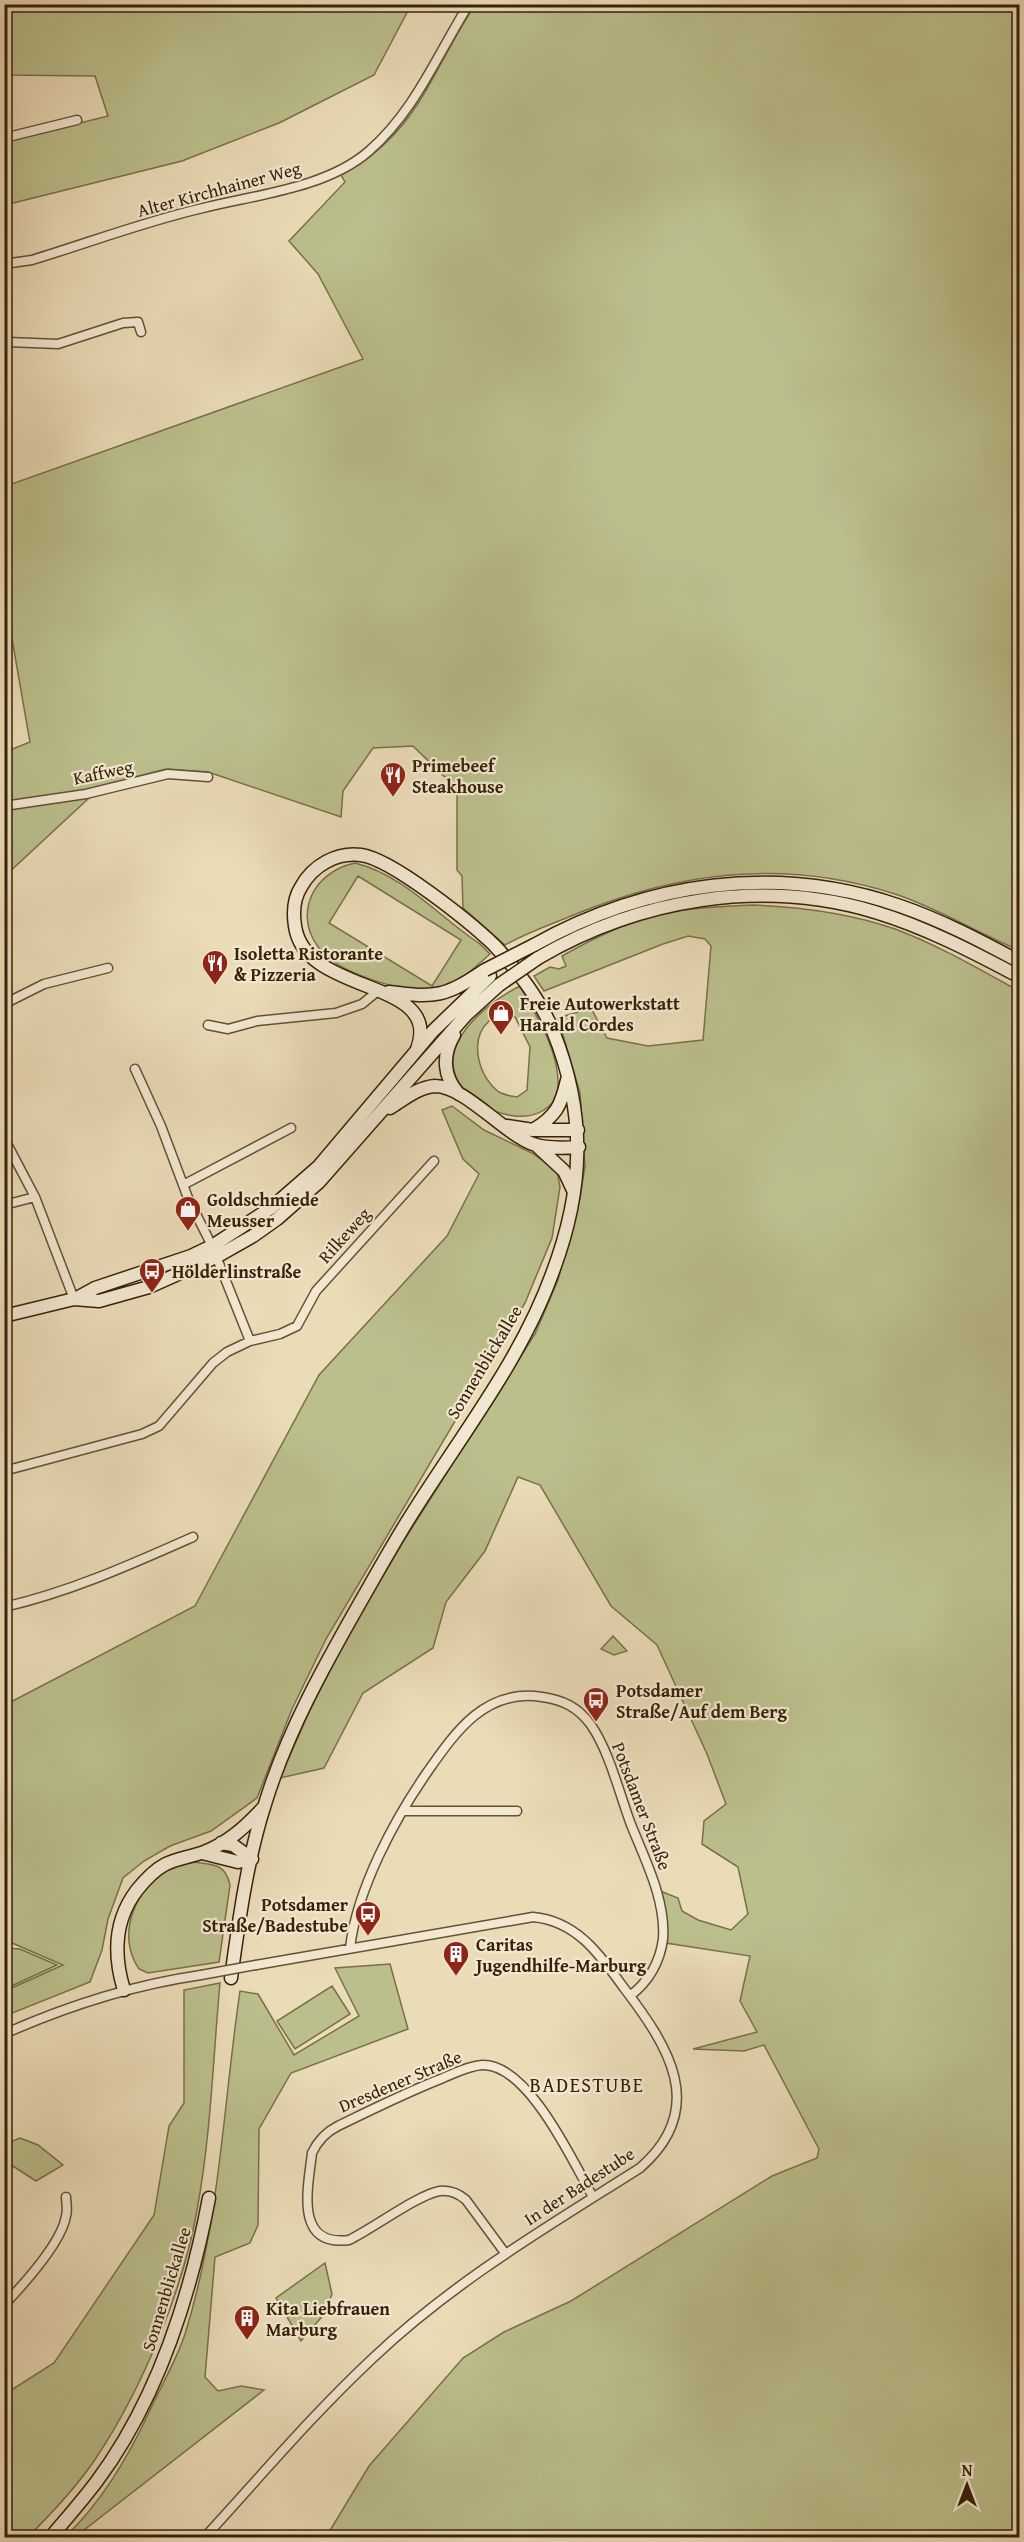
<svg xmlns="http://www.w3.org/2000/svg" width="1024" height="2542" font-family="'Gentium Book Plus',serif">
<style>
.green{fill:#bbbf8c;stroke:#79704a;stroke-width:1.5;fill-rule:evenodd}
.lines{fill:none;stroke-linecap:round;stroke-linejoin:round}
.minor-casing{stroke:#645034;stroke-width:11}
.secondary-casing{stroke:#372108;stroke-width:15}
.minor{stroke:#f2e8d1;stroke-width:8}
.secondary{stroke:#f2e8d1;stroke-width:12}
.minor-bridge-casing{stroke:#645034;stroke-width:11;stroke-linecap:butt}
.secondary-bridge-casing{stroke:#372108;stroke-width:15;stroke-linecap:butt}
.minor-bridge{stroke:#f2e8d1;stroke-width:8}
.secondary-bridge{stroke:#f2e8d1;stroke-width:12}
.labels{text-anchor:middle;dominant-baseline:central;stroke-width:4.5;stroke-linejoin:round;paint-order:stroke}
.street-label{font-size:18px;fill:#372108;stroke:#f2e8d1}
.poi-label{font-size:18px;font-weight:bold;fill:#372108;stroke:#f2e8d1;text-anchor:start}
.neighbourhood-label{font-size:20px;letter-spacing:1.5px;fill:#372108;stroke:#f2e8d1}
</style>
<rect width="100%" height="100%" fill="#ebdcb8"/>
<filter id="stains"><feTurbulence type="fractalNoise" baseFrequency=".00333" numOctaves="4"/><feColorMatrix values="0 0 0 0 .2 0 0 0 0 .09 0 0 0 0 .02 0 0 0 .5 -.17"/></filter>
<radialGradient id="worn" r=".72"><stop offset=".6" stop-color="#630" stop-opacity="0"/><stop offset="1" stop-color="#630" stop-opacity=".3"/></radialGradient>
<path class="green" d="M 5,5 L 411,5 L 374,75 L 279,123 L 182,161 L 5,205 L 4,142 L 108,116 L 95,76 L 5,75 Z
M 475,5 L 1019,5 L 1019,950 C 977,933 938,908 895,894 C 783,858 677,872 571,916 C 547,926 526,933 505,945 L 463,908 L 462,876 L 457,870 L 457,789 L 413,746 L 373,748 L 343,791 L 341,817 L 208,772 L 166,769 L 87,789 L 89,798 L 5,876 L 5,752 L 30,742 L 5,599 L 5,478 L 12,484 L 363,359 L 318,274 L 289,241 L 345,182 L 341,175 C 420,132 429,74 475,5 Z
M 355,863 C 404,875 439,917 480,944 L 490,954 C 473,969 458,985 434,990 C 408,995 351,975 330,959 C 289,926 307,873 355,863 ZM 358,876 L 461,940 L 432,986 L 329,923 Z
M 754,905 C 801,907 850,913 895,929 C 938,945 979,969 1019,991 L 1019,2537 L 326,2537 L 369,2466 L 463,2358 L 504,2332 L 571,2301 L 772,2176 L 817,2158 L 819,2149 L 764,2045 L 744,2051 L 693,2049 L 757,2032 L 740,2001 L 750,1956 L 666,1943 L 660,1891 L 678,1898 L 682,1911 L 698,1920 L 731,1930 L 748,1914 L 738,1867 L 702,1844 L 704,1821 L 726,1804 L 707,1754 L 657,1645 L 611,1606 L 540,1485 L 518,1477 L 485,1551 L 446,1602 L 433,1648 L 363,1693 L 324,1768 L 280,1778 L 309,1712 L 346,1639 L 403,1542 L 535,1334 L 558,1280 L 580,1198 L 585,1166 L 580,1093 L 558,1018 L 591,1008 L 607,1038 L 648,1046 L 703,1040 L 711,946 L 705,939 L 688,936 L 663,944 L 544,991 L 534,976 L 550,967 L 559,969 L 566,966 L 562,956 C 596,937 632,919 670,912 C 698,907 726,906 754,905 Z
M 520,986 C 537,1017 560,1052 558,1088 C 558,1098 552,1105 544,1110 C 514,1130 452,1099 453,1062 C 453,1030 494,999 520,986 ZM 506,1013 L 515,1017 L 530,1047 L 527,1090 L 517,1097 C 512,1096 504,1095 499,1092 C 479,1078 468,1040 489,1021 C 493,1018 501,1016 506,1013 Z
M 452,1106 L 484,1130 L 532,1153 L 557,1171 L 560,1187 L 552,1238 L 525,1303 L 326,1639 L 292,1709 L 257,1798 L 211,1831 L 170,1846 L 144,1861 L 123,1878 L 108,1919 L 102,1950 L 90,1982 L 5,2016 L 5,1991 L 63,1965 L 5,1940 L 5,1705 L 195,1606 L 319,1375 L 447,1236 L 479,1174 L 463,1159 L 442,1110 Z
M 613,1636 L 627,1651 L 614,1655 L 601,1649 Z
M 194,1862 C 214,1865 225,1863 230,1885 L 219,1962 L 148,1973 L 139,1969 C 115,1934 136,1886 171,1868 C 177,1865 186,1864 194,1862 Z
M 5,1948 L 20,1949 L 57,1965 L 5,1989 Z
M 390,1964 L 408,2029 L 291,2073 L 259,2129 L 258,2225 L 250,2243 L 215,2257 L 205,2377 L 218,2391 L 241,2386 L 264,2390 L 75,2537 L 65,2537 C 102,2502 130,2454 151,2408 C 162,2384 177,2359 185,2334 C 220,2222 223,2106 240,1991 L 258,1994 L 294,2055 L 359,2016 L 335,1968 Z
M 220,1983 C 213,2058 211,2135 197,2210 C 183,2291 142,2389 96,2458 C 77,2487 52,2513 28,2537 L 5,2537 L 5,2394 L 54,2363 L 154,2215 L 169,2126 L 184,2103 L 184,1990 Z
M 332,1986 L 350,2014 L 295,2049 L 277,2021 Z
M 20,2138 L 38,2145 L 63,2165 L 36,2181 L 5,2161 L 5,2149 L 10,2142 Z
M 325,2263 L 332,2294 L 325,2313 L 301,2341 L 276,2298 Z"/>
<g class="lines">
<g class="minor-casing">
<path id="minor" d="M 4,138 L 77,120
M 4,264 L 32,260 C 88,243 146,221 203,208 C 255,195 327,188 369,151 C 415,111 437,55 469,4
M 4,348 L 8,342 L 58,344 L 123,323 L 138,322 L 141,332
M 4,806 L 86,794 L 168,774 L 208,777
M 4,1004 L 44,984 L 108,968
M 208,1025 L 228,1029 L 257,1021 L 336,1013 L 362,1004 L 379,990
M 135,1069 L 161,1126 L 188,1198 L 212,1246 L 250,1341
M 4,1138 L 35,1197 L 74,1299
M 183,1185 L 291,1128
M 4,1205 L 35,1197
M 4,1471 L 142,1434 L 159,1426 L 213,1363 L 227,1352 L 250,1341 L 280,1334 L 297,1326 L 316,1291 L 434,1161
M 4,1607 C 70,1592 132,1564 193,1537
M 404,1811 L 517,1811
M 350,1948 C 357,1889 394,1820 428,1771 C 456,1731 486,1688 542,1697 C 563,1700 578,1707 591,1725 C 609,1751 619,1792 630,1822 C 644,1858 666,1899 663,1939 C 660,1962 648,1982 630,1996
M 4,2034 C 67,2006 132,1985 201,1975
M 505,2253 L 466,2200 C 458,2193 450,2190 440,2191 C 419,2194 372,2229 349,2240 C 294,2247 308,2188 312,2153 C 318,2140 326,2132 338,2126 C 373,2109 407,2092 443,2078 C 455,2073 468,2066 482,2065 C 528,2063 573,2162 593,2197
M 4,2305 C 22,2286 62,2242 66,2216 C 68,2210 66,2203 66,2197
M 204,2538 C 260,2477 313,2414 373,2358 C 453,2282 547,2227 640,2168 C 709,2108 668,2046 624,1988 C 600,1955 577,1921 533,1917 L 256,1965"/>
</g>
<g class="secondary-casing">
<path id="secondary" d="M 534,945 C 647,882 776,863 900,906 C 941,920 981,941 1020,962
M 538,958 C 639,899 761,878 875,912 C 925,927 973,952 1020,977
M 389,992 C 436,998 445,997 485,970
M 454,1035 C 442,1055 443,1077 459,1094
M 390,1108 C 403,1100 418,1087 435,1086 C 465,1086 503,1133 533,1144 C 547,1149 565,1148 579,1147
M 507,1126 L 533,1130 L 578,1130
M 533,1130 C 556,1116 561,1106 567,1080
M 536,1145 L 564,1171 L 573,1190
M 75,1299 L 95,1288 L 191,1256 L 212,1246 L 271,1208 L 318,1167 L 433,1031 L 490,976
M 4,1316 L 74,1299 L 99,1301 L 149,1287 L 216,1257 L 253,1236 L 277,1219 L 319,1182 L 466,1015 L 499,985
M 221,1843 L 233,1845 L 252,1859
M 202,1853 L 238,1862 L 252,1859
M 231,1978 C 239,1920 247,1860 265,1804 C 287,1732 324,1666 361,1601 C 377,1573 393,1544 410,1517 C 459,1438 520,1362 552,1274 C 584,1190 587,1115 553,1031 C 541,1001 516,968 494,945 C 470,922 392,859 361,855 C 337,852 313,865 301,887 C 294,898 293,913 295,926 C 305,997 444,977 417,1049
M 124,1990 C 113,1954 114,1920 137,1890 C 145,1880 153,1871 164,1865 C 177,1858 191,1857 204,1852 C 228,1843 245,1827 263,1808
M 50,2538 C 66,2519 82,2501 97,2481 C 158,2399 190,2298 209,2198"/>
</g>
<use href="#minor" class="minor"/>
<use href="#secondary" class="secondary"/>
<g class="minor-bridge-casing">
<path id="minor-bridge" d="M 201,1975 L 256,1965"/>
</g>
<g class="secondary-bridge-casing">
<path id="secondary-bridge" d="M 485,970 L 534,945
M 499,985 L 538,958"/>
</g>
<use href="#minor-bridge" class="minor-bridge"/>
<use href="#secondary-bridge" class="secondary-bridge"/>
</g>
<defs>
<g id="restaurant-pin" transform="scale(1.35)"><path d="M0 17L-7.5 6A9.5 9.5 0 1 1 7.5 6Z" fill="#8f2418" stroke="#f2e8d1"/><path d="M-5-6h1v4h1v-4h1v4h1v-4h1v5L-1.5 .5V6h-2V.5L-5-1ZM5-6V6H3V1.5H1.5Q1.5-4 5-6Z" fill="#fff"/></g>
<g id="shop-pin" transform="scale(1.35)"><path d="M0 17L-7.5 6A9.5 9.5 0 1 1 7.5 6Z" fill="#8f2418" stroke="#f2e8d1"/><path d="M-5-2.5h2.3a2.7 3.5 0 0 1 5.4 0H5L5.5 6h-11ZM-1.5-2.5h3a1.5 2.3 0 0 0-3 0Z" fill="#fff"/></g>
<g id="bus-pin" transform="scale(1.35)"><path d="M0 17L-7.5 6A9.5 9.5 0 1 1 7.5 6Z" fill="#8f2418" stroke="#f2e8d1"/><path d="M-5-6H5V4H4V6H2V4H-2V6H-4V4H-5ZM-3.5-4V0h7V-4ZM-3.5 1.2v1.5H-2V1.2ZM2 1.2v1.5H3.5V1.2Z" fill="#fff"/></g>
<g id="building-pin" transform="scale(1.35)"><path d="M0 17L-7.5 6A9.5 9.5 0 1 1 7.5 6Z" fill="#8f2418" stroke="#f2e8d1"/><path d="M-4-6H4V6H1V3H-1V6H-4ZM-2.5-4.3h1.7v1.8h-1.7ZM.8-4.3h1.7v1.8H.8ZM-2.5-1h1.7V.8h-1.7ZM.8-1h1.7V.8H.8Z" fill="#fff"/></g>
</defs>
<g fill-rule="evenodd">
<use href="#restaurant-pin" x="393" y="775"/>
<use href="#restaurant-pin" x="215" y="963"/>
<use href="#shop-pin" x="501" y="1013"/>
<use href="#shop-pin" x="188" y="1209"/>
<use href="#bus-pin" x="152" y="1271"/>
<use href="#bus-pin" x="596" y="1700"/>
<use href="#bus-pin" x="368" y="1914"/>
<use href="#building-pin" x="456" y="1954"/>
<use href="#building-pin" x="247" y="2318"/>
</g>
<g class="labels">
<g class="street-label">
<text transform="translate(219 189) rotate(-15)">Alter Kirchhainer Weg</text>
<text transform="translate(103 772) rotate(-12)">Kaffweg</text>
<text transform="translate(344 1235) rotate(-48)">Rilkeweg</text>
<text transform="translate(484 1362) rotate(-59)">Sonnenblickallee</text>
<text transform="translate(642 1806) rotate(69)">Potsdamer Straße</text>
<text transform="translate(400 2081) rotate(-23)">Dresdener Straße</text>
<text transform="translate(579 2186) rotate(-33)">In der Badestube</text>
<text transform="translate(166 2289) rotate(-73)">Sonnenblickallee</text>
</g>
<g class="poi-label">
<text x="412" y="765">Primebeef<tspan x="412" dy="21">Steakhouse</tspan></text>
<text x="234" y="953">Isoletta Ristorante<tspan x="234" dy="21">&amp; Pizzeria</tspan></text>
<text x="520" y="1003">Freie Autowerkstatt<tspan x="520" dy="21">Harald Cordes</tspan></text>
<text x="207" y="1199">Goldschmiede<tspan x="207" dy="21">Meusser</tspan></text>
<text x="172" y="1271">Hölderlinstraße</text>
<text x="616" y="1690">Potsdamer<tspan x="616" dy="21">Straße/Auf dem Berg</tspan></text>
<text x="348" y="1904" text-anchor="end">Potsdamer<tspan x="348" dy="21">Straße/Badestube</tspan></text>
<text x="476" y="1944">Caritas<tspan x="476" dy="21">Jugendhilfe-Marburg</tspan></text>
<text x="266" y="2308">Kita Liebfrauen<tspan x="266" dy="21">Marburg</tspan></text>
</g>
<g class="neighbourhood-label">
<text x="587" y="2084">BADESTUBE</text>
</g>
</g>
<rect width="1024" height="2542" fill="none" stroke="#ebdcb8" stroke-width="24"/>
<rect x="6" y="6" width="1012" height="2530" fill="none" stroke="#372108" stroke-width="3"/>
<rect x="12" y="12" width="1000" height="2518" fill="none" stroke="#372108" stroke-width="1.5"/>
<g transform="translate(967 2485)" stroke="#f2e8d1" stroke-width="4.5" paint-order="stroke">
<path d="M0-4.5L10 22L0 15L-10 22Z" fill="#372108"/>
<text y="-9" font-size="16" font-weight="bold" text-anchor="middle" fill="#372108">N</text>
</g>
<rect width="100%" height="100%" filter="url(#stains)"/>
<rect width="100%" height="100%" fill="url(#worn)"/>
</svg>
